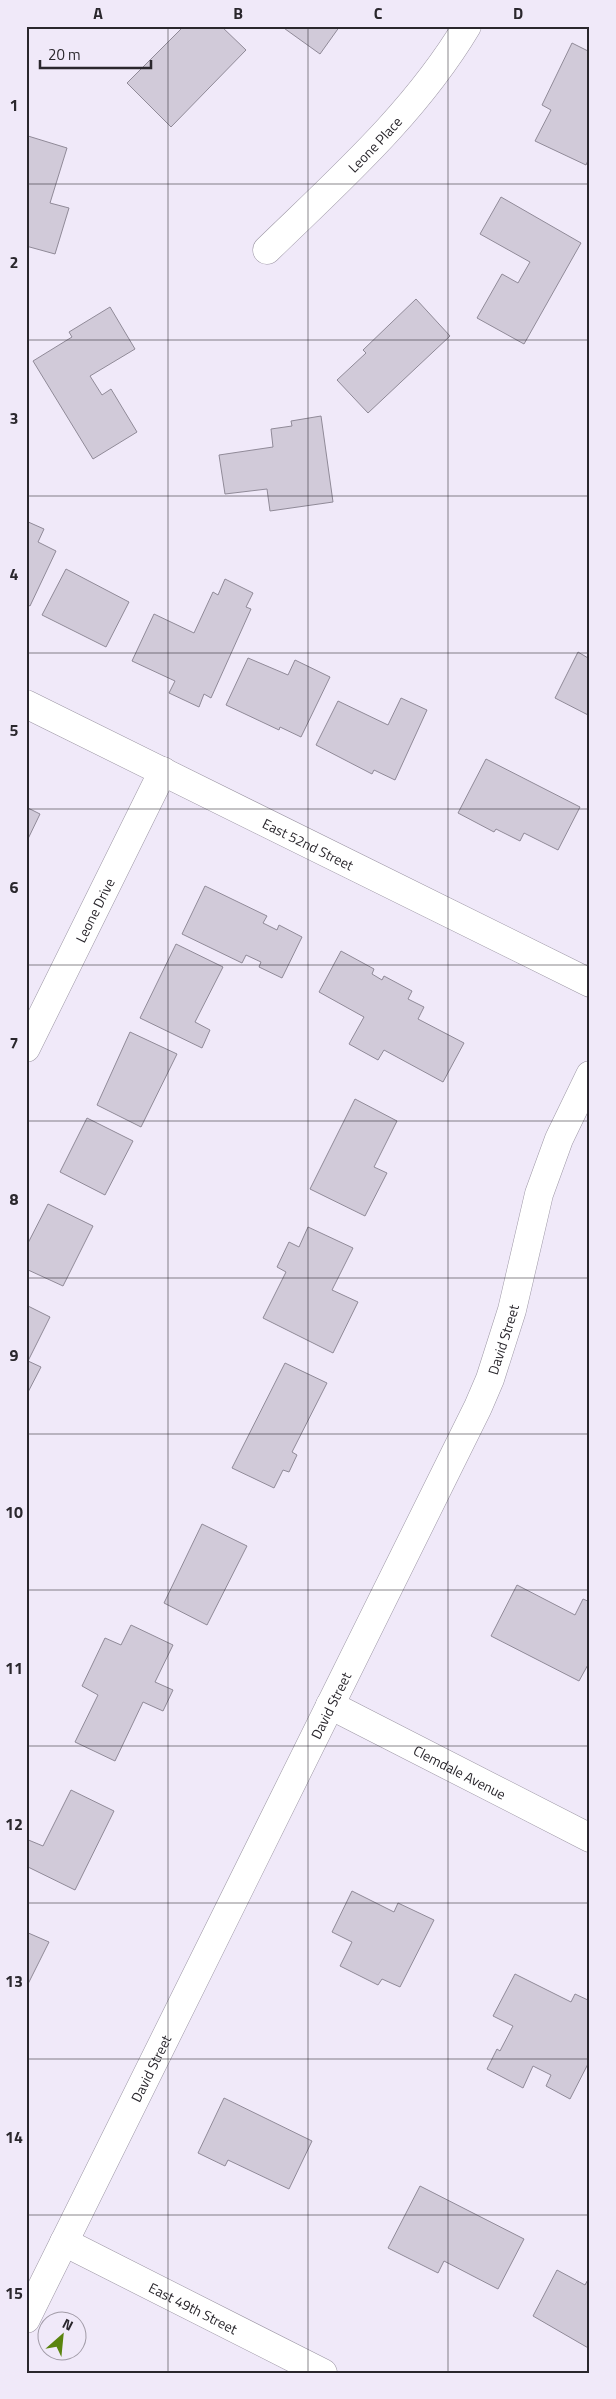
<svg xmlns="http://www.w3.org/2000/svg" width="616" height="2399" font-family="'Titillium Web',sans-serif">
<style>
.building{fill:#d1cad9;stroke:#908a98}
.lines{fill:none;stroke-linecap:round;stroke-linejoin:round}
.street-casing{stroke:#9c96a4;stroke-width:29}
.street{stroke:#fff;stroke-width:28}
.grid{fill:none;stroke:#2a272d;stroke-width:1;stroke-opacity:0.55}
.labels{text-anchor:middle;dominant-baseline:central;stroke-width:5;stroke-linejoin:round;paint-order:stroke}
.street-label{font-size:14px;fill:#2a272d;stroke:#f0e9f9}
.neatline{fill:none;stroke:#2a272d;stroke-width:2}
.grid-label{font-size:16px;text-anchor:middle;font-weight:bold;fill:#2a272d}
</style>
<rect width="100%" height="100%" fill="#f0e9f9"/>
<path class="building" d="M 184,26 L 221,26 L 246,50 L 171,127 L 127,83 Z
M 281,26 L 340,26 L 320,54 Z
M 572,43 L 590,52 L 590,156 L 586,165 L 535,141 L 551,110 L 542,105 Z
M 28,136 L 67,148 L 50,203 L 69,208 L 55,254 L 26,246 L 26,142 Z
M 501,197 L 581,243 L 524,344 L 477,318 L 502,274 L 518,283 L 530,262 L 480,234 Z
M 416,299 L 450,336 L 368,413 L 337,380 L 366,353 L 363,350 Z
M 110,307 L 135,349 L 90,376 L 102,395 L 111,389 L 137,432 L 93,459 L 33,361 L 72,337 L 69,332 Z
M 321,416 L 333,502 L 270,511 L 267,489 L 225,494 L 219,455 L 273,447 L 271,429 L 292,426 L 291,421 Z
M 26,521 L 44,529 L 38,542 L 56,551 L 30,606 L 26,604 Z
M 66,569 L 129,602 L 106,647 L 42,615 Z
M 225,579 L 253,593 L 246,607 L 251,609 L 211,698 L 204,694 L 199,707 L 169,693 L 175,681 L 132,661 L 154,614 L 194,633 L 213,592 L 218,595 Z
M 578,652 L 588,658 L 590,654 L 590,716 L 555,698 Z
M 248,658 L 288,675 L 295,660 L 330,677 L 301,737 L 280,727 L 279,730 L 226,705 Z
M 401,698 L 427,710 L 395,780 L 374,770 L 372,774 L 316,745 L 338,701 L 388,725 Z
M 486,759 L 580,807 L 558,850 L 524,833 L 520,841 L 496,829 L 494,832 L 458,813 Z
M 26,807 L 40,814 L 26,843 Z
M 205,886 L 267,916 L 263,923 L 277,930 L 279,925 L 302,937 L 282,978 L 259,967 L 261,962 L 246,955 L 242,963 L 182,934 Z
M 176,944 L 223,967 L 195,1022 L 210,1030 L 202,1048 L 140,1018 Z
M 341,951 L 374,969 L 372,974 L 382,980 L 384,976 L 412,991 L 408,999 L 424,1007 L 418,1019 L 464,1043 L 443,1082 L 384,1050 L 378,1060 L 349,1044 L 364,1017 L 319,992 Z
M 130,1032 L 177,1054 L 141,1127 L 97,1105 Z
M 355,1099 L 397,1121 L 374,1167 L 387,1173 L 365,1216 L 310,1189 Z
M 87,1118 L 133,1141 L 105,1195 L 60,1172 Z
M 48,1204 L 93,1226 L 63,1286 L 26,1269 L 26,1247 Z
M 308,1227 L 353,1248 L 332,1290 L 358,1302 L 333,1353 L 263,1318 L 286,1272 L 277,1267 L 289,1242 L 299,1247 Z
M 26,1305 L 50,1317 L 28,1361 L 41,1367 L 26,1396 Z
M 285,1363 L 327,1383 L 292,1452 L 297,1455 L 289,1472 L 283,1470 L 274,1488 L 232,1468 Z
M 202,1524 L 247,1546 L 207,1625 L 164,1603 Z
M 517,1585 L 575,1615 L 583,1599 L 590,1602 L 590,1661 L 579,1681 L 491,1636 Z
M 131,1625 L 173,1645 L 155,1682 L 173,1690 L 163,1711 L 143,1702 L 115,1761 L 75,1742 L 98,1695 L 82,1686 L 105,1638 L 121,1645 Z
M 71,1790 L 114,1811 L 75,1890 L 26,1866 L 26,1839 L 43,1846 Z
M 352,1891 L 394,1912 L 398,1903 L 434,1920 L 400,1987 L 382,1979 L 378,1985 L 340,1966 L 352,1942 L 332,1932 Z
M 26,1932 L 49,1942 L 26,1988 Z
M 515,1974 L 571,2002 L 575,1994 L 590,2001 L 590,2060 L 570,2099 L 546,2086 L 551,2075 L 533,2066 L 523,2088 L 487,2069 L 497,2049 L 500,2051 L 513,2026 L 493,2016 Z
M 224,2098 L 312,2141 L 289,2189 L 228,2160 L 225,2166 L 198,2153 Z
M 420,2186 L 524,2239 L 498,2289 L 444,2261 L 438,2273 L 388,2248 Z
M 557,2270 L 585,2285 L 590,2276 L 590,2349 L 533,2316 Z"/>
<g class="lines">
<g class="street-casing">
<g id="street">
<path id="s1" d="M 267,250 C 339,180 415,113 467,26"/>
<path id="s2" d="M 26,704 L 590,983"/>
<path id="s3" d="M 26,1048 L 163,771"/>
<path id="s4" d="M 330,1705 L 590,1838"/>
<path id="s5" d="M 64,2242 L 323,2373"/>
<path id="s6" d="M 26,2319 L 478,1407 L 490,1379 L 512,1310 L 539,1194 L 559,1139 L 590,1075"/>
</g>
</g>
<use href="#street" class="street"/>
</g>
<path class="grid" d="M 168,26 L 168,2373M 308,26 L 308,2373M 448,26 L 448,2373M 26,184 L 590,184M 26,340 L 590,340M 26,496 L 590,496M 26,653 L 590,653M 26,809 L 590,809M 26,965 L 590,965M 26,1121 L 590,1121M 26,1278 L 590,1278M 26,1434 L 590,1434M 26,1590 L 590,1590M 26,1746 L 590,1746M 26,1903 L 590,1903M 26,2059 L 590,2059M 26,2215 L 590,2215"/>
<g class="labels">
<g class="street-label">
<text stroke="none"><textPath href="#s1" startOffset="151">Leone Place</textPath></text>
<text stroke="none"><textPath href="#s2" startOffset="315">East 52nd Street</textPath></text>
<text stroke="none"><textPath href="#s3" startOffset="154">Leone Drive</textPath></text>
<text stroke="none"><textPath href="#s6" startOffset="1090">David Street</textPath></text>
<text stroke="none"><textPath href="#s6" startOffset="685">David Street</textPath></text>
<text stroke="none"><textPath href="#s4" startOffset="146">Clemdale Avenue</textPath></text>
<text stroke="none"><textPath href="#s6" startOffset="280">David Street</textPath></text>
<text stroke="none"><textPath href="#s5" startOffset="145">East 49th Street</textPath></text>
</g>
</g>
<rect width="616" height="2399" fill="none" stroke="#f0e9f9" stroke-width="55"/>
<g transform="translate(62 2336) rotate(27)"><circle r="24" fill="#f0e9f9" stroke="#a19ba7"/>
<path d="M0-4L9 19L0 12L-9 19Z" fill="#5a840e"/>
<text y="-8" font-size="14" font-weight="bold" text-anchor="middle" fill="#2a272d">N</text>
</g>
<path d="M40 60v8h111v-8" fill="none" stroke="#2a272d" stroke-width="2.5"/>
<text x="48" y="60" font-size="15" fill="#2a272d" stroke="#f0e9f9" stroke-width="4" paint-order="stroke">20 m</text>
<rect x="28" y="28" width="560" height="2344" class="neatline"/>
<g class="grid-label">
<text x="98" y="19">A</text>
<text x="238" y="19">B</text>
<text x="378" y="19">C</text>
<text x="518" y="19">D</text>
<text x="14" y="111">1</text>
<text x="14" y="268">2</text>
<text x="14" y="424">3</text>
<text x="14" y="580">4</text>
<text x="14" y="736">5</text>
<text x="14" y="893">6</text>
<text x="14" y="1049">7</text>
<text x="14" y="1205">8</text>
<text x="14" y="1361">9</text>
<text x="14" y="1518">10</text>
<text x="14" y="1674">11</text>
<text x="14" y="1830">12</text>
<text x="14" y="1987">13</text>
<text x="14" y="2143">14</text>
<text x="14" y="2299">15</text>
</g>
</svg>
